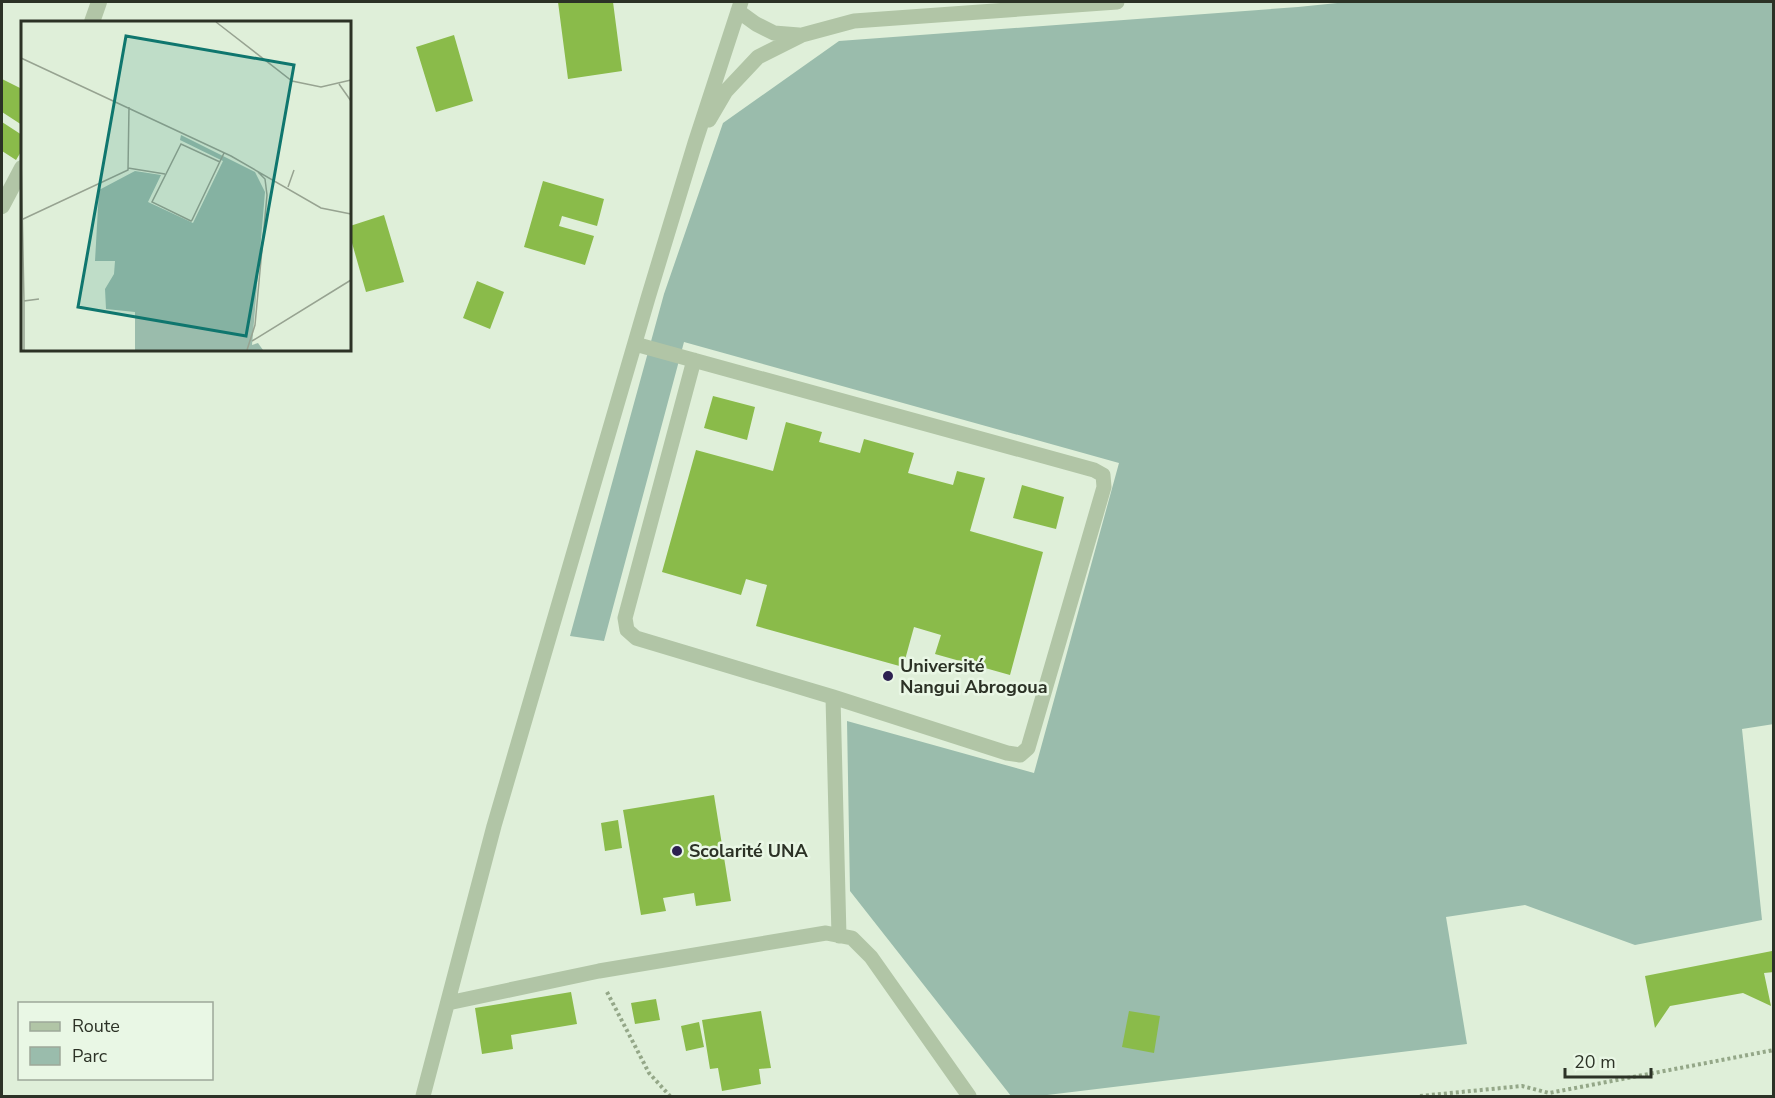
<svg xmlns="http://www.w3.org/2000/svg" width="1775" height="1098" font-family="'Nunito Sans',sans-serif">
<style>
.green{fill:#9abcac}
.building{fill:#8abb4a}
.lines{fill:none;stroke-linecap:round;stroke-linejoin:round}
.path{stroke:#94a788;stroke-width:4;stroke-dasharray:3 3;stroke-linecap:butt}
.service{stroke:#b1c5a6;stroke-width:15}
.minor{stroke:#b1c5a6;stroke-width:16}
.poi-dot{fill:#2c2050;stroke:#e9f7e5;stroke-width:2}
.labels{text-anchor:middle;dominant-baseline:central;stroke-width:5;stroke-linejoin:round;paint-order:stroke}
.poi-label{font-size:18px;font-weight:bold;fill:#2c3226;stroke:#e9f7e5;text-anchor:start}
.inset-road{fill:none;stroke:#97a391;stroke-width:1.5}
.view{fill:#0f766e;fill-opacity:0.15;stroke:#0f766e;stroke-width:3}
.inset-edge{fill:none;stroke:#2c3226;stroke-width:3}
</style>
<rect width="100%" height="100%" fill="#dfefd9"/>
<path class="green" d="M 1347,2 L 1773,2 L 1774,724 L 1742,729 L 1762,920 L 1635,945 L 1525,905 L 1446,917 L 1467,1044 L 1039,1096 L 1011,1096 L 850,891 L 847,721 L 1034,773 L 1119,463 L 684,342 L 604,641 L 570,636 L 664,294 L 723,123 L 839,41 L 1298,7 Z"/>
<path class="building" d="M 558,2 L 613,2 L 622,71 L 568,79 Z
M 454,35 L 473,101 L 436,112 L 416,47 Z
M 2,79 L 22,89 L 22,125 L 2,112 Z
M 2,122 L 22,135 L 22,150 L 16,160 L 2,151 Z
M 543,181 L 604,199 L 597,226 L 562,216 L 559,226 L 594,236 L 585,265 L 524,247 Z
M 384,215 L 404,282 L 366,292 L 350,236 L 350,226 Z
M 477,281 L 504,292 L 490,329 L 463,318 Z
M 713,396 L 755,407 L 747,440 L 704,428 Z
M 786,422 L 822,432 L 819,442 L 860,453 L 864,439 L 914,453 L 908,473 L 953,485 L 957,471 L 985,478 L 970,531 L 1043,552 L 1010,675 L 935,654 L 941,635 L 914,627 L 903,667 L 756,626 L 767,585 L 746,579 L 741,595 L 662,572 L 696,450 L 773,471 Z
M 1022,485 L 1064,497 L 1056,529 L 1013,518 Z
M 714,795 L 731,901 L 696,906 L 694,893 L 663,898 L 666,911 L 641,915 L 623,810 Z
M 618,820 L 622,848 L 605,851 L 601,823 Z
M 1772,951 L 1774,972 L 1764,973 L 1771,1006 L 1743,993 L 1670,1006 L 1655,1028 L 1645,976 Z
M 571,992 L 577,1024 L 511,1035 L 513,1049 L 482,1054 L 475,1008 Z
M 656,999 L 660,1020 L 635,1024 L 631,1003 Z
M 761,1011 L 771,1068 L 759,1069 L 761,1084 L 722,1091 L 718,1068 L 710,1069 L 702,1020 Z
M 1129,1011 L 1160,1016 L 1154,1053 L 1122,1047 Z
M 699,1022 L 704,1047 L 686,1051 L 681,1026 Z"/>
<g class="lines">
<path class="path" d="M 607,992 L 649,1073 L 670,1096
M 1420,1096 L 1522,1086 L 1549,1093 L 1774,1050"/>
<path class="service" d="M 738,11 L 756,24 L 774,33 L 799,35
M 709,120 L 726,91 L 758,57 L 802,35 L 854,21 L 1117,2
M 635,344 L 1094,470 L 1103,475 L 1104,487 L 1028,748 L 1020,755 L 1007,753 L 833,697 L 636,638 L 627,630 L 625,618 L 694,360
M 833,697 L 839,936
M 448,1003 L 599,971 L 826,933 L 852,938 L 871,957 L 969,1096
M 423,1096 L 494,826 L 648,298 L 695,143 L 741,2"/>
<path class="minor" d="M 92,22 L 99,2
M 2,206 L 22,168"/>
</g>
<g class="poi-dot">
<circle cx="888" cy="676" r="6"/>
<circle cx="677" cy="851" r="6"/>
</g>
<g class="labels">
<g class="poi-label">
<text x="900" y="666">Université<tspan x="900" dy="21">Nangui Abrogoua</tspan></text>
<text x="689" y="851">Scolarité UNA</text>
</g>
</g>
<g transform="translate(21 21)">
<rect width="330" height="330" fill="#dfefd9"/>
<path d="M 160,114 L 234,151 L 244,171 L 231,324 L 237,322 L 242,329 L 114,329 L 114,291 L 85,288 L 84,268 L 93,253 L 94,240 L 74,240 L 78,169 L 114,150 L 140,154 L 127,181 L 172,202 L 202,140 L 159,119 Z" fill="#9abcac"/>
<path class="inset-road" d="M 195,1 L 271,60 L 300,66 L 330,59M 0,37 L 210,135 L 300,187 L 330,193M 318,63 L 330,80M 0,134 L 3,280M 199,141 L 160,123 L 131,181 L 170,200 L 171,199 L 203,132M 107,147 L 144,153M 267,166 L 273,149M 0,199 L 107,149 L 108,86M 231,320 L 330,259M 3,329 L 3,280 L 18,278M 226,329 L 234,304 L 246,174 L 244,158 L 237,151"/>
<path class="view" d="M 105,15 L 273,44 L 225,315 L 57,286 Z"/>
<rect width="330" height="330" class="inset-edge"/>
</g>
<rect width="1775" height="1098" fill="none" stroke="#2c3226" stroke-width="6"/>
<rect x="18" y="1002" width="195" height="78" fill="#e9f7e5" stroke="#9da899" stroke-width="1.5"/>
<rect x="30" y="1022" width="30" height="9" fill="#b1c5a6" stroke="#9da899" stroke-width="1.5"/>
<text x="72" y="1032" font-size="18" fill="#2c3226">Route</text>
<rect x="30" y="1047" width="30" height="18" fill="#9abcac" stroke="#9da899" stroke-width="1.5"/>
<text x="72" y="1062" font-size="18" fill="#2c3226">Parc</text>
<path d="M1565 1068v9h86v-9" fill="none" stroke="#2c3226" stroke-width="3"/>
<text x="1574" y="1068" font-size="18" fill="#2c3226" stroke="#e9f7e5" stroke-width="4.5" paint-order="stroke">20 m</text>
</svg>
